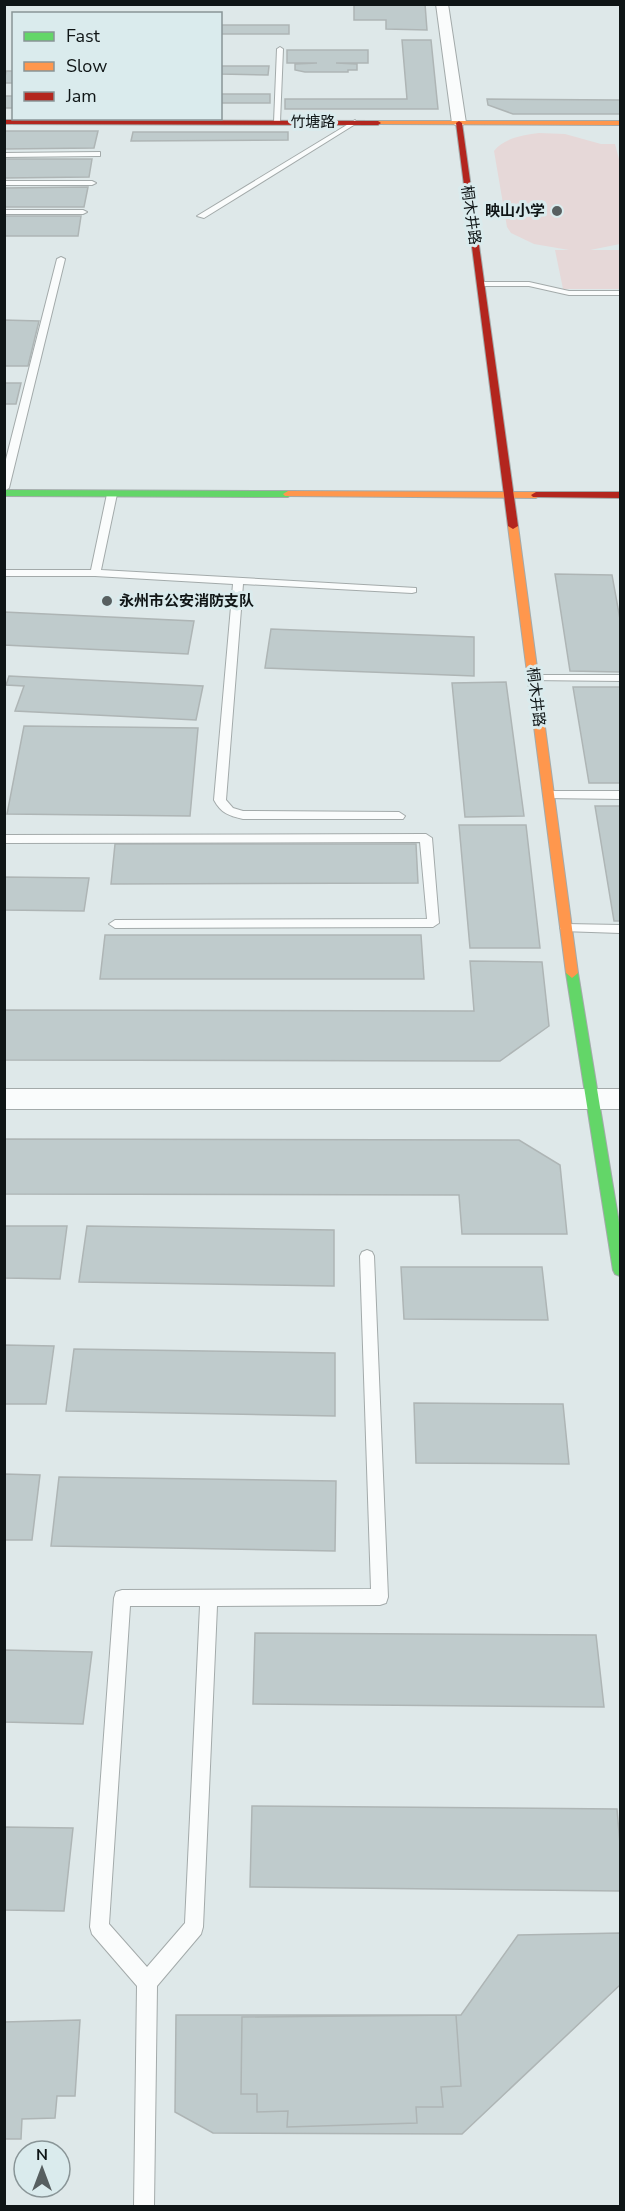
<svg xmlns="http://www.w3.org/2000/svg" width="625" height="2211" font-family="'Nunito Sans','Noto Sans SC',sans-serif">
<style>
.green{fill:#e6d8d8}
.building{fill:#bfcbcc;stroke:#aeb5b5;stroke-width:1.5}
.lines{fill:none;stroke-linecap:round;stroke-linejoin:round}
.lane-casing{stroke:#a3aaaa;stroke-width:2}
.street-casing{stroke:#a3aaaa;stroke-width:2}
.fast-casing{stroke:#a3aaaa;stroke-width:2}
.slow-casing{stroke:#a3aaaa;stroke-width:2}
.jam-casing{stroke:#a3aaaa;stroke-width:2}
.lane{fill:#fafcfc;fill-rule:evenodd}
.street{fill:#fafcfc;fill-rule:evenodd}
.fast{fill:#63d668;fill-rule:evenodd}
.slow{fill:#ff974d;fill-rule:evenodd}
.jam{fill:#b3261e;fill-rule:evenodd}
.poi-dot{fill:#575f60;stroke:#daebed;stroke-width:2}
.labels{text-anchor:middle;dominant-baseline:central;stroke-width:6;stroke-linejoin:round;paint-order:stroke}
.far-street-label{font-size:15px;fill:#0f1516;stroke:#daebed}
.far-poi-label{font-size:15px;font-weight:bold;fill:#0f1516;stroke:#daebed;text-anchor:end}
</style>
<rect width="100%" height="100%" fill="#dee8e9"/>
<path class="green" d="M 539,133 L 565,134 L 601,144 L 615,144 L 620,163 L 620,244 L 590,250 L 620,250 L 620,289 L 563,289 L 555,250 L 569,250 L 534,244 L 511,233 L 507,227 L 494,151 C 504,138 523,135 539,133 Z"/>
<path class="building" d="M 354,4 L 425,4 L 427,30 L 386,29 L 386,20 L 354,20 Z
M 220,25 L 289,25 L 289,34 L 220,34 Z
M 402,40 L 431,40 L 438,109 L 285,109 L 285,99 L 407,99 Z
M 287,50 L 368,50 L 368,63 L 336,63 L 357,64 L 357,70 L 348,70 L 348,72 L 305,72 L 295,70 L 295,64 L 317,63 L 287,63 Z
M 220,66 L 269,66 L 268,75 L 220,74 Z
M 6,71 L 14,71 L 14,83 L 4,83 Z
M 220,94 L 270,94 L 270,103 L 220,103 Z
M 4,96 L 14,96 L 14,108 L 4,108 Z
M 487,99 L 620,100 L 620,114 L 513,114 L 488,105 Z
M 4,131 L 98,131 L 94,148 L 4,149 Z
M 133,132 L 288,132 L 288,140 L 131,141 Z
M 4,159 L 92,159 L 89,177 L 4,178 Z
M 88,187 L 84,207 L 4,207 L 4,188 Z
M 4,216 L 81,216 L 78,236 L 4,236 Z
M 4,320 L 39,321 L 28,366 L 4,366 Z
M 4,383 L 21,383 L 16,404 L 4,404 Z
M 555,574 L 612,575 L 620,619 L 620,672 L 570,671 Z
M 4,612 L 194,621 L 188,654 L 4,645 Z
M 271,629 L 474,637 L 474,676 L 265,668 Z
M 9,676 L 203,686 L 196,720 L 15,711 L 24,686 L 6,685 Z
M 506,682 L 524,816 L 465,817 L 452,683 Z
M 573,687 L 620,687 L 620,783 L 589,783 Z
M 24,726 L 198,728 L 190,816 L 7,814 Z
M 595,806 L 620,806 L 620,921 L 614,921 Z
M 459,825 L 526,825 L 540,948 L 470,948 Z
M 115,844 L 416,844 L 418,883 L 111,884 Z
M 4,877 L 89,878 L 84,911 L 4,910 Z
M 105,935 L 421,935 L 424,979 L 100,979 Z
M 470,961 L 542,962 L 549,1026 L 500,1061 L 4,1060 L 4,1010 L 474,1011 Z
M 4,1139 L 519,1140 L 560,1165 L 567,1234 L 462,1234 L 459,1195 L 4,1194 Z
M 4,1226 L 67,1226 L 60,1279 L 4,1278 Z
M 87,1226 L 334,1230 L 334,1286 L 79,1282 Z
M 401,1267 L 542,1267 L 548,1320 L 404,1319 Z
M 4,1345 L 54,1346 L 46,1404 L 4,1404 Z
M 74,1349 L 335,1353 L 335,1416 L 66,1411 Z
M 414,1403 L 563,1404 L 569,1464 L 416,1463 Z
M 4,1474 L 40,1475 L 32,1540 L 4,1540 Z
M 59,1477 L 336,1481 L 335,1551 L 51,1546 Z
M 255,1633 L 596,1635 L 604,1707 L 253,1704 Z
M 4,1650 L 92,1652 L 83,1724 L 4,1722 Z
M 252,1806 L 617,1809 L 620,1844 L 620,1891 L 250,1887 Z
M 4,1827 L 73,1828 L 64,1911 L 4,1910 Z
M 620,1933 L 620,1985 L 462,2134 L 213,2133 L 175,2112 L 176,2015 L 461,2015 L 518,1935 Z
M 456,2015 L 461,2086 L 441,2087 L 443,2107 L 416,2107 L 417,2123 L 287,2127 L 288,2111 L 257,2112 L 257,2094 L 241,2094 L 242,2017 Z
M 80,2020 L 75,2096 L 57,2096 L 55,2118 L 22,2119 L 21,2139 L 4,2139 L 4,2022 Z"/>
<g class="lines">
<g class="lane-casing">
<path id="lane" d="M 280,47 L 283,49 L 280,122 L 277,124 L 274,122 L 277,49 Z
M 355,120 L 357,123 L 204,218 L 197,216 Z
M 100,152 L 100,156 L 97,156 L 4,157 L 4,153 Z
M 4,181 L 92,181 L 96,183 L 92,185 L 4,185 Z
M 4,210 L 83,210 L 87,212 L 83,214 L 4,214 Z
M 61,257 L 65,259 L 9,488 L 4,491 L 4,467 L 57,259 Z
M 478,282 L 529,282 L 569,291 L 620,291 L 620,295 L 569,295 L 529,286 L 478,286 Z
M 112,491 L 117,494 L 101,570 L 416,588 L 416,592 L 412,593 L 243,584 L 226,800 L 233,808 L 243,811 L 399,812 L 405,816 L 403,819 L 243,819 C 229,816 221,813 214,800 L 233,584 L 95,576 L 4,576 L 4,570 L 91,570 L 107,494 Z
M 533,675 L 620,675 L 620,681 L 529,680 L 528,678 Z
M 549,791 L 620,791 L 620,799 L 545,798 L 543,795 Z
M 426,834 L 432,838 L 439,923 L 433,927 L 115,928 L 109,924 L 115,920 L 427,919 L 420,842 L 4,843 L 4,835 Z
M 566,924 L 620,925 L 620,933 L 562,931 L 560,928 Z
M 367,1250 L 372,1252 L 374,1256 L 388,1597 L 386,1603 L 380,1605 L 217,1606 L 203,1927 L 201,1934 L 157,1986 L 154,2206 L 134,2206 L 137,1986 L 92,1934 L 90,1927 L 114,1598 L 116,1592 L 122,1590 L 371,1589 L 360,1256 L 362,1252 ZM 130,1606 L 200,1606 L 185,1923 L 147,1967 L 109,1924 Z"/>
</g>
<g class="street-casing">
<path id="street" d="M 436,4 L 448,4 L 466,123 L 459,127 L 452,123 Z
M 4,1089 L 620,1089 L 620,1109 L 4,1109 Z"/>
</g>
<g class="fast-casing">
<path id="fast" d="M 4,490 L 288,491 L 293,494 L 288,497 L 4,496 Z
M 572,968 L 578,973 L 620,1229 L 620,1276 L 615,1274 L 613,1270 L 566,973 Z"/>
</g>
<g class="slow-casing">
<path id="slow" d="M 378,121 L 620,121 L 620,125 L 376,124 Z
M 288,491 L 536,492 L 541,495 L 536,498 L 285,496 L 283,494 Z
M 513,523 L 518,526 L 578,973 L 572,978 L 566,973 L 508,526 Z"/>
</g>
<g class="jam-casing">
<path id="jam" d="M 4,120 L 378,121 L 381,123 L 378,125 L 4,124 Z
M 459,121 L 462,123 L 518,526 L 513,529 L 508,526 L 456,123 Z
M 536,492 L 620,492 L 620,498 L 533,497 L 531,495 Z"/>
</g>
<use href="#lane" class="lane"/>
<use href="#street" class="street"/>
<use href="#fast" class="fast"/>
<use href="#slow" class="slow"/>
<use href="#jam" class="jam"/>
</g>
<g class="poi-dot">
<circle cx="557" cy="211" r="6"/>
<circle cx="107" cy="601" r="6"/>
</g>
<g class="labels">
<g class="far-street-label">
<text x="313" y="122">竹塘路</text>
<text transform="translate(471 215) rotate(82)">桐木井路</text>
<text transform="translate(536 697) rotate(83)">桐木井路</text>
</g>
<g class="far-poi-label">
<text x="545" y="211">映山小学</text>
<text x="119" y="601" text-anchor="start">永州市公安消防支队</text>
</g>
</g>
<rect width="625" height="2211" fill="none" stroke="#0f1516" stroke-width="12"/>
<rect x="12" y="12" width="210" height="108" fill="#daebed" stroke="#899597" stroke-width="1.5"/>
<rect x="24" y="32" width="30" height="9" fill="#63d668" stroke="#899597" stroke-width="1.5"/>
<text x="66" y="42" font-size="18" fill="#0f1516">Fast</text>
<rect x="24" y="62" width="30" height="9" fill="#ff974d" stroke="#899597" stroke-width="1.5"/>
<text x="66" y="72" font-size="18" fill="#0f1516">Slow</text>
<rect x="24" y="92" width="30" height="9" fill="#b3261e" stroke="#899597" stroke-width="1.5"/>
<text x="66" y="102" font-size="18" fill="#0f1516">Jam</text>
<g transform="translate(42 2169)"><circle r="28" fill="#daebed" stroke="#899597" stroke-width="1.5"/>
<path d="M0-4.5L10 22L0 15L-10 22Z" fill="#575f60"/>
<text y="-9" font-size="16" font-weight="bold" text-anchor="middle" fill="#0f1516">N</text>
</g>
</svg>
